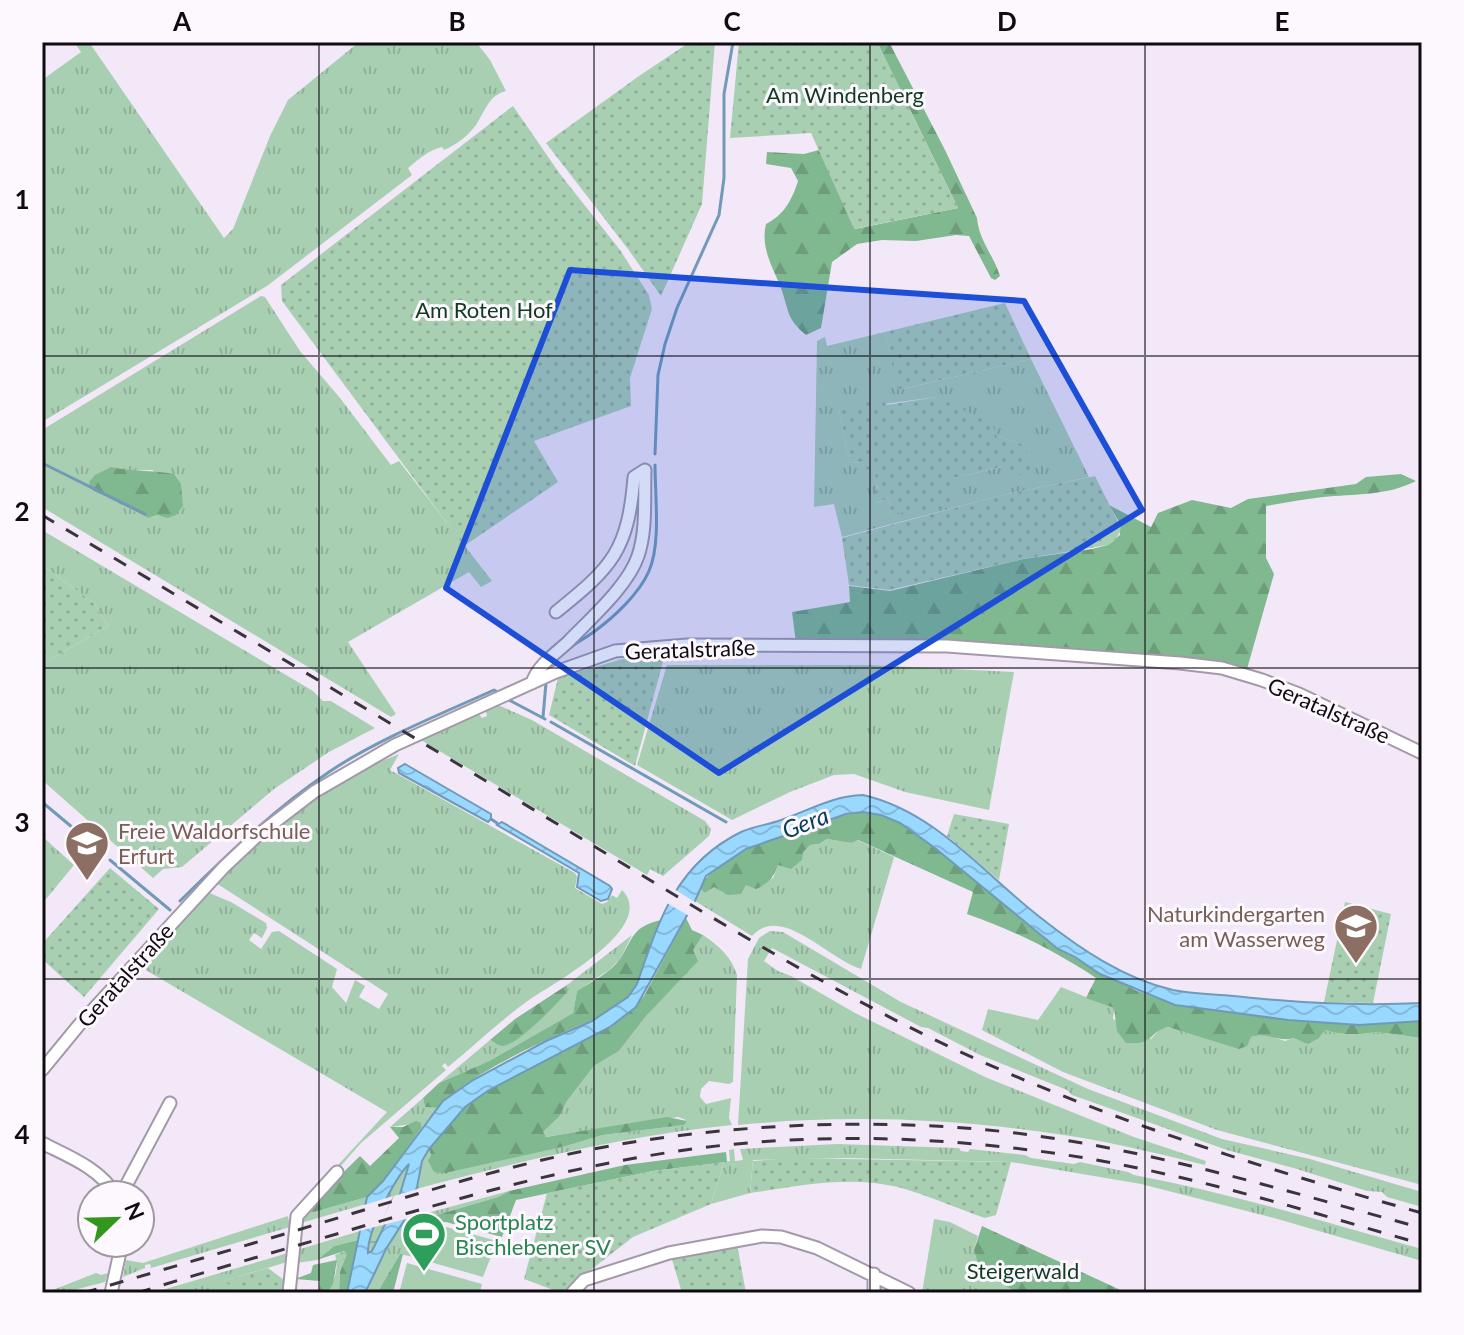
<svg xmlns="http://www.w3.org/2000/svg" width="1464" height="1335" font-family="Lato,sans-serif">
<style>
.grass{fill:url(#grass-tufts);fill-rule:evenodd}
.forest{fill:url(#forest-firs)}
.wetland{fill:url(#wetland-marsh)}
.park{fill:#a9cfb3}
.garden{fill:url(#garden-dots)}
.water{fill:url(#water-waves);stroke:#709ab7;stroke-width:2;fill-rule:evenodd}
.pier{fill:#f3e8f8}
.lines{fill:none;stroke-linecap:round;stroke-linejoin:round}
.stream{stroke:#709ab7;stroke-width:3}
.minor-casing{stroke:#a399a8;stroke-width:15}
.minor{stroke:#fff;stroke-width:11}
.rail{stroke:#3a353c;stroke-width:3;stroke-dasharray:14 14;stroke-linecap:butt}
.marked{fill:#1d4ed8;fill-opacity:0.2;stroke:#1d4ed8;stroke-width:6;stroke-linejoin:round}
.grid{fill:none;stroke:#0f0b10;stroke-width:2;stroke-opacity:0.55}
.labels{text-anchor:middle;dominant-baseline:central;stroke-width:6;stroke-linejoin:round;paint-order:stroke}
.park-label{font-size:22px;fill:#103b20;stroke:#fcf8fe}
.street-label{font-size:22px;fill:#0f0b10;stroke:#fcf8fe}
.education-label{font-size:22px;fill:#785e54;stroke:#fcf8fe;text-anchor:start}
.leisure-label{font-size:22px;fill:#27864d;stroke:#fcf8fe;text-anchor:start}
.water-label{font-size:24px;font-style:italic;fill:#0a3e58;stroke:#fcf8fe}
.neatline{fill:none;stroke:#0f0b10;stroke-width:3}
.grid-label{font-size:26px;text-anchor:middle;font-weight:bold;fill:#0f0b10}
</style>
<defs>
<pattern id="grass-tufts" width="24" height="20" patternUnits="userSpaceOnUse" patternTransform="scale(2)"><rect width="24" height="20" fill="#a9cfb3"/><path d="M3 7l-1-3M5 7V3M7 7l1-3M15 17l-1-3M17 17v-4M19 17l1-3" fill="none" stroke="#90b099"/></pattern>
<pattern id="forest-firs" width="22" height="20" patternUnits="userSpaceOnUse" patternTransform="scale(2)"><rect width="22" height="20" fill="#80b88f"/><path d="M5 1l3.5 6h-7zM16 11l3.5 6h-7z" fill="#6d9d7a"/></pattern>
<pattern id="wetland-marsh" width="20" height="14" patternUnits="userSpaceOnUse" patternTransform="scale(2)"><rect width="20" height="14" fill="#a9cfb3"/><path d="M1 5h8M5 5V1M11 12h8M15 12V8" fill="none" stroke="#90b099"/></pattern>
<pattern id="garden-dots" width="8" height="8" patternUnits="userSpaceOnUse" patternTransform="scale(2)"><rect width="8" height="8" fill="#a9cfb3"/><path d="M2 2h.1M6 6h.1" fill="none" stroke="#90b099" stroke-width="1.8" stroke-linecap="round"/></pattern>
<pattern id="water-waves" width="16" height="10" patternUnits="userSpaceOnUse" patternTransform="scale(2)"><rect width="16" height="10" fill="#99d8ff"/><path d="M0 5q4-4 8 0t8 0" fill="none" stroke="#83b8da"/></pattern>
</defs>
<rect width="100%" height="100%" fill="#f3e8f8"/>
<path class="grass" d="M 74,42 L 89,42 L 224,238 L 233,229 L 270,136 L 288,100 L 359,42 L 476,42 L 490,60 L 506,91 C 489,95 485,111 476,125 C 468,136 456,145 444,150 L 442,147 C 429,150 419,159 408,168 L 412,175 L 267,286 L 42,422 L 42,80 L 81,52 Z
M 261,296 L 265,297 L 300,351 L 340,398 L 391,465 L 399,461 L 492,581 L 481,587 L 469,572 L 348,642 L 396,714 L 391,717 L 42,507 L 42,430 ZM 110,468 L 127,471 L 153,470 L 167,518 L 157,515 L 148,518 L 90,489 Z
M 885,332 L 899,390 L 1031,359 L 1089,477 L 1003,495 L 842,537 L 834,504 L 814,507 L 817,341 L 825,337 L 827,346 ZM 936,397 L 996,436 L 1025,445 L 1002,467 L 953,478 L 891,514 L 889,498 L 877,503 L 878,490 L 874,469 L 867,471 L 862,462 L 850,463 L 839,410 Z
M 42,530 L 313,691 L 323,701 L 331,701 L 375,728 L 329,752 L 274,789 L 182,867 L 163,869 L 153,878 L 42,780 L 42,664 L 108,626 L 94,603 L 42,565 Z
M 667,665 L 869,665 L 1014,672 L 989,810 L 905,792 L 854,774 L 834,775 L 790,792 L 732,820 L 637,765 Z
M 498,705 L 532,720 L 705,821 L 711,829 L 709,836 L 663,876 L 650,869 L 647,875 L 421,740 L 479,714 L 482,718 L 487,716 L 486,711 Z
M 399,754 L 390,770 L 575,873 L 577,877 L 575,888 L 602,904 L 607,902 L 612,895 L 617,898 L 622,890 C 659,927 552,984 529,1000 C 501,1020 475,1045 448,1067 L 445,1063 L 442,1066 L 446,1070 L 361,1143 L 339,1168 L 337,1166 L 387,1112 L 144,969 L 90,1029 L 85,1027 L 207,892 L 231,902 L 266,923 L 267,928 L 262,938 L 254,933 L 249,940 L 261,949 L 272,932 L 279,931 L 337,969 L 332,987 L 346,1003 L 355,980 L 365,986 L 359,997 L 379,1009 L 388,994 L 216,883 C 253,842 308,796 358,771 C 371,764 385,760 399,754 Z
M 42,832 L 46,833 L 44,838 L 74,865 L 42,904 Z
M 827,839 L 851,843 L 857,840 L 894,857 L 861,969 C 828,959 781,903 752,936 L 695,901 L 699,888 L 705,893 L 714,887 L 746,885 L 773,878 L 778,865 L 784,865 L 810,845 L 819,844 Z
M 770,931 L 783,932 L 901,1002 L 1088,1089 L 1222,1139 L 1310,1159 L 1422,1192 L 1422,1207 L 1387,1197 L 1382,1192 L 1367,1191 L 1297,1169 L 1227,1150 L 1072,1095 L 1067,1090 L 980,1055 L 928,1028 L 921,1027 L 772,948 L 764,961 L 778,971 L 791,976 L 855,1013 L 985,1077 L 1134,1137 L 1206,1161 L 1205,1165 C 1152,1152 1098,1139 1043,1132 C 942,1118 840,1115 738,1125 L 748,959 L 759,938 Z
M 632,935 L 620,959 L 609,970 L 577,991 L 573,1013 L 489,1061 L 439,1083 L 490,1040 L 500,1046 L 527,1031 L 564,996 L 568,990 L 567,985 Z
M 703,935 C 719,946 731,956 737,975 L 733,1082 L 729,1084 L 709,1081 L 701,1089 L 700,1097 L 706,1104 L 731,1098 L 729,1118 L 732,1125 C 623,1136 521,1161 416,1189 L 419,1166 L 429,1150 L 431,1155 L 525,1154 L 566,1146 L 603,1135 L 684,1125 L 686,1120 L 678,1117 L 545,1137 L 543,1132 L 559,1117 L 567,1101 L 594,1066 L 619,1051 L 647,1015 Z
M 1061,987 L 1114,1008 L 1113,1019 L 1151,1039 L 1160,1029 L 1168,1027 L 1201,1037 L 1251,1037 L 1262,1033 L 1285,1041 L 1294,1038 L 1319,1038 L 1325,1030 C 1341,1035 1353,1035 1370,1033 C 1381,1031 1409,1037 1422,1038 L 1422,1185 L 1217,1130 L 1063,1072 L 982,1030 L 988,1009 L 1038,1020 Z
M 423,1098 L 425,1107 L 438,1108 L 422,1127 L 421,1123 L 390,1127 Z
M 837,1144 L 959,1148 L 961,1151 L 968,1152 L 970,1149 L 1025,1155 L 1031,1158 L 1074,1164 L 1080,1162 L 1128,1172 L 1134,1175 C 1231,1193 1324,1222 1422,1249 L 1422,1261 L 1274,1218 L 1141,1184 L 1011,1162 L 845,1158 L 753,1160 L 750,1193 L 711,1204 L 724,1162 L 730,1161 L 729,1150 L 734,1149 L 735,1161 L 743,1160 L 740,1149 Z
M 509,1191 L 498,1197 L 426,1218 L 418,1224 L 411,1237 L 413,1247 L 417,1248 L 413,1257 L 400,1254 L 377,1293 L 365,1293 L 386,1249 L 405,1219 Z
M 367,1197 L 366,1204 L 301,1223 L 304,1211 L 314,1212 Z
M 288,1216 L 290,1227 L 151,1268 L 150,1264 L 145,1265 L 145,1268 L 123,1277 L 126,1260 L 143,1263 Z
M 934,1219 L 950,1222 L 978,1236 L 974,1250 L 980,1272 L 1018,1293 L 922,1293 Z
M 360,1231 L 358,1240 L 334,1246 L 317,1260 L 296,1263 L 297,1250 Z
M 344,1251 L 347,1253 L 340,1272 L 339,1293 L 327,1293 C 333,1282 340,1269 335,1255 Z
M 288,1253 L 287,1262 L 224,1281 L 244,1293 L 152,1293 Z
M 96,1273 L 101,1275 L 108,1273 L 105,1282 C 85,1287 67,1293 45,1293 Z"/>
<path class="forest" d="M 877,42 L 889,42 L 945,150 L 977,218 C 979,241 994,256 1000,276 L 995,280 L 991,278 L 969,236 L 956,235 L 916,241 L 882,240 L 857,244 L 832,262 L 821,328 L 806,335 C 787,319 789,312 782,291 C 774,268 760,250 766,224 C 784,215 792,200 798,181 L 791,168 L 766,164 L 767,152 L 804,154 L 819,150 L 855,229 L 958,208 Z
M 111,467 C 132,472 153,470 174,474 L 181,484 L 183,506 L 176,515 L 167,518 L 157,515 L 148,518 L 90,489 L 89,482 L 95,475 Z
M 1401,474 L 1416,481 C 1387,496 1354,494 1323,497 C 1304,499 1285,503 1266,506 L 1266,558 L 1274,574 L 1247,669 L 1199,660 L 796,643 L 792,612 L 850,602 L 849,586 L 890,591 L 1023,559 L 1092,549 L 1108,545 L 1120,535 L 1118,520 L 1109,505 L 1151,527 L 1158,513 L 1192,500 L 1231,508 L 1248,499 L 1356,484 L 1366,477 Z
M 863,812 L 881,815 L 900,823 L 935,848 L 1058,949 L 1135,990 L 1175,1005 L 1288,1020 L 1359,1025 L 1422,1021 L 1422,1038 C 1409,1037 1381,1031 1370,1033 C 1353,1035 1341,1035 1325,1030 L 1319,1038 L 1308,1044 L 1294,1038 C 1279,1043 1267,1031 1251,1037 L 1247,1046 L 1239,1049 L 1168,1027 C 1147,1033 1155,1045 1126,1043 L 1117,1031 L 1114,1008 L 1086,998 L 1096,978 C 1055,951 1013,930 967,914 L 973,892 L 858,840 L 851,843 L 827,839 L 819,844 L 810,845 L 803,852 L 802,860 L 791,869 L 778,865 C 773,878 769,883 756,889 L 746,885 L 741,894 L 728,895 L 714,887 L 705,893 L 699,888 C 719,850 822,817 863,812 Z
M 686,918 L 692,930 L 703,935 L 693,950 L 698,961 L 647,1015 L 619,1051 L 594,1066 L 567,1101 L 559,1117 L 543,1132 L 546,1137 L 667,1117 L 687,1121 L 684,1125 L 603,1135 L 566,1146 L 445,1173 L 434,1172 L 428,1161 L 431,1155 L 429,1150 L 465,1107 L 489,1090 L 622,1019 L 644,996 Z
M 661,920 C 652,942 644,977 630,995 C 616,1012 591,1020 571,1029 C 534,1045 463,1078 438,1108 L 425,1107 L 423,1098 L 439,1083 L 489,1061 L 573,1013 L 577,991 C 591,982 610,973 620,959 C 634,937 632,927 661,920 Z
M 567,985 L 568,990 L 564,996 C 553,1007 517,1046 502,1046 C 498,1046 494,1042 490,1040 L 515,1019 Z
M 416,1121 L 421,1123 L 422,1127 L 383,1181 L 367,1197 L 314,1212 L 304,1211 L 360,1156 L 370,1166 L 399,1138 L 390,1127 L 403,1127 Z
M 726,1152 L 727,1162 L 653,1171 L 516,1200 L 502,1237 L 446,1222 C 429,1223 425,1234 417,1248 L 410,1242 L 417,1224 L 426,1218 L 498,1197 L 509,1191 L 625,1165 Z
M 982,1226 L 1127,1293 L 1018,1293 L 980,1272 L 974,1250 Z
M 358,1240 L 347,1293 L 339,1293 L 340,1272 L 347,1253 L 344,1251 L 317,1260 L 334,1246 Z
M 400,1254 L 403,1254 L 393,1293 L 377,1293 Z
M 337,1260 L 333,1284 L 327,1293 L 319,1293 L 320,1281 L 295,1279 L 311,1273 L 313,1265 Z"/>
<path class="wetland" d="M 410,1162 L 400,1194 L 372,1251 L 368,1253 C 367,1230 395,1179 410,1162 Z"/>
<path class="park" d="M 439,1225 L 497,1241 L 483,1277 L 416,1258 L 428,1233 Z
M 407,1263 L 482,1284 L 480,1293 L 399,1293 Z"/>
<path class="garden" d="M 690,42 L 715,42 L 702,204 L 661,296 L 628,249 L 546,143 L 639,76 Z
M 739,42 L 877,42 L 958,208 L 854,229 L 811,133 L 730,138 Z
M 513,106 L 560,174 L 620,250 L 649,295 L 652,309 L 630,378 L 631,406 L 534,441 L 558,482 L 464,546 L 282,301 L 281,285 Z
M 1005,303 L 1031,359 L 898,390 L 885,332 Z
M 878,397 L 887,405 L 937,397 L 993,424 L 996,436 L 1025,445 L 1031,471 L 1008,479 L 1001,467 L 953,478 L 953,507 L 891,514 L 889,498 L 876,503 L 875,490 L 878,489 L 874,470 L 866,471 L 862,462 L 850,463 L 839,410 Z
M 1095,476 L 1121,528 L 1116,540 L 1108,545 L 1023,559 L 889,590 L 849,585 L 842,538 L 1003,495 Z
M 42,565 L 94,603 L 108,626 L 42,664 Z
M 665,654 L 635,766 L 549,715 L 558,678 L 636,655 Z
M 954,814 L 1009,824 L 999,880 L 947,836 Z
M 110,868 L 159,909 L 84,997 L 42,959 L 42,944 Z
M 1345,902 L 1391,914 L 1373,1003 L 1324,1002 Z
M 792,1158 L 1011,1162 L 996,1215 L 985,1218 C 956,1208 927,1195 898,1187 C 849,1175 798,1186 750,1193 L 753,1161 Z
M 724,1162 L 711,1204 L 633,1237 L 561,1293 L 524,1279 L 547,1193 L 653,1171 Z
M 737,1244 L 746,1293 L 682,1293 L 671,1256 Z
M 268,1268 L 284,1280 L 283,1293 L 244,1293 L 223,1281 Z"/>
<path class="water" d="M 405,764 L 491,814 L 491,819 L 488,822 L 399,773 L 398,768 Z
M 863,795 C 935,811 984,874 1041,918 C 1079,948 1124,979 1173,990 C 1193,994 1214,994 1234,996 C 1297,1003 1359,1006 1422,1003 L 1422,1021 L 1359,1025 L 1288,1020 L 1175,1005 L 1100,974 L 1075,957 L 1058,949 L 935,848 L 900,823 L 881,815 L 863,812 L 846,814 L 746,849 L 706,876 L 695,901 L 636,1007 L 610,1027 L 489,1090 L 465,1107 L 429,1149 L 422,1161 L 417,1187 L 405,1219 L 386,1249 L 365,1293 L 347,1293 L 367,1197 L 383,1181 L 443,1101 L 473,1080 L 546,1041 L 592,1021 L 628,997 L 637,984 C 659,920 676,864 741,832 C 754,826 768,825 781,820 C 810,810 832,796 863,795 ZM 409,1164 L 400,1194 L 372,1251 L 368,1253 C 367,1233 394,1179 409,1164 Z
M 502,822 L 610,886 L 612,889 L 608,899 L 601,901 L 577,887 L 579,873 L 497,825 Z"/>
<path class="pier" d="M 671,887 L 698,904 L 691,917 L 665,902 Z
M 421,1188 L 410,1218 L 355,1232 L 361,1206 L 393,1196 L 383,1219 L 394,1196 Z"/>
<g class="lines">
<path class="stream" d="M 655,454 L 658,375 L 665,344 L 677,308 L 719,215 L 724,178 L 724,94 L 733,42
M 42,463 L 145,514
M 552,667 C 559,651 582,641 595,631 C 614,617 639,594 649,571 C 661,544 655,495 655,465
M 509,700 L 545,719
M 543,717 L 546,683
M 551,722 L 726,822
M 42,802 L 97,848
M 491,819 L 497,823
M 110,860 L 170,910
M 180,901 C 227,855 274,809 329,772 C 376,740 441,714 494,690 L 496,691"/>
<g class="minor-casing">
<path id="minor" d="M 532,683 C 538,665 555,654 568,642 C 590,619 628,586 638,556 C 647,530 644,498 645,470 L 634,477 C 628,551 612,567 556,612
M 42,1070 L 79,1025 L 224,867 L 258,835 L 314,792 L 395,745 L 556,672 L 615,651 L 687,645 L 947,646 L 1180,663 L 1222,668 L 1262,680 L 1299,694 L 1422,753
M 42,1143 C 70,1157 99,1168 116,1195
M 121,1195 L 170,1103
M 111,1293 L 122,1243
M 289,1293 L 297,1216 L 337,1172
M 572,1293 L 584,1280 L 669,1253 L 762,1236 L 781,1237 L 817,1248 L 909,1293
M 874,1293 L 874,1274"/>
</g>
<use href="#minor" class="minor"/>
<path class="rail" d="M 42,515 C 209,615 377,715 544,816 C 664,888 784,964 909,1027 C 1072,1109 1247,1164 1422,1213
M 83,1293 C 169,1268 255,1243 341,1217 C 433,1189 526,1160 621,1144 C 731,1126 840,1120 951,1127 C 1112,1137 1267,1186 1422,1228
M 137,1293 C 204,1272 272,1253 340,1233 C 458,1198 577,1164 700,1148 C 809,1134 921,1136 1030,1150 C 1163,1166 1293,1207 1422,1244"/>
</g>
<path class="marked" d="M 570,270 L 1024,301 L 1142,510 L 719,773 L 446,588 Z"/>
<path class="grid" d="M 319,42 L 319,1293M 594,42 L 594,1293M 870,42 L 870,1293M 1145,42 L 1145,1293M 42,356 L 1422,356M 42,668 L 1422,668M 42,979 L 1422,979"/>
<defs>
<g id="school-pin" transform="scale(2.3)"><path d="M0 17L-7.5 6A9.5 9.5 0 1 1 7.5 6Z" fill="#8d6e63" stroke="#fcf8fe"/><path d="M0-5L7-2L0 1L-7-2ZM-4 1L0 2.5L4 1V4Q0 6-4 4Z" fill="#fff"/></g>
<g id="stadium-pin" transform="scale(2.3)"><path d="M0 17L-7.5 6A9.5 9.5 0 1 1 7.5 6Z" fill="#2e9e5b" stroke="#fcf8fe"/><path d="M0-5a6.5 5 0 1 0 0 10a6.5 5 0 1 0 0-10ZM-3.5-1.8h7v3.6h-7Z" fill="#fff"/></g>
</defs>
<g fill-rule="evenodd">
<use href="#school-pin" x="87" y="843"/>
<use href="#school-pin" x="1356" y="926"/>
<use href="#stadium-pin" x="424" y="1234"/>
</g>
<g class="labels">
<g class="park-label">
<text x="845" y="94">Am Windenberg</text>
<text x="484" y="309">Am Roten Hof</text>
<text x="1023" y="1270">Steigerwald</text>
</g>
<g class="street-label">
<text transform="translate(690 649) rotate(-2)">Geratalstraße</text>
<text transform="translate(1329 710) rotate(24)">Geratalstraße</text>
<text transform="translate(125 975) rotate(-48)">Geratalstraße</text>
</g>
<g class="education-label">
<text x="118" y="830">Freie Waldorfschule<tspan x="118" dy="25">Erfurt</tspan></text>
<text x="1325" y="913" text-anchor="end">Naturkindergarten<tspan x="1325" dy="25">am Wasserweg</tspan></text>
</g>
<g class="leisure-label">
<text x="455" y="1221">Sportplatz<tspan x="455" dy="25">Bischlebener SV</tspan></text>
</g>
<g class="water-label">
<text transform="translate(805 822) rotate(-21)">Gera</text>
</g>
</g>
<rect width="1464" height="1335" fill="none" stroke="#fcf8fe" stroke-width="88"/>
<g transform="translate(116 1219) rotate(67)"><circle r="38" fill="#fcf8fe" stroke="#9d999f" stroke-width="2"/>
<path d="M0-6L14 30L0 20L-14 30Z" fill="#33971e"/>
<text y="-12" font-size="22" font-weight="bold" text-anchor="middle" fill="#0f0b10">N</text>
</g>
<rect x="44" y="44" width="1376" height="1247" class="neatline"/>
<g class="grid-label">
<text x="182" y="31">A</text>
<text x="457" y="31">B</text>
<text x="732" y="31">C</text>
<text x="1007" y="31">D</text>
<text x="1282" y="31">E</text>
<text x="22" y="209">1</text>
<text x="22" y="521">2</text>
<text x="22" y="832">3</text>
<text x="22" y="1144">4</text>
</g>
</svg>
